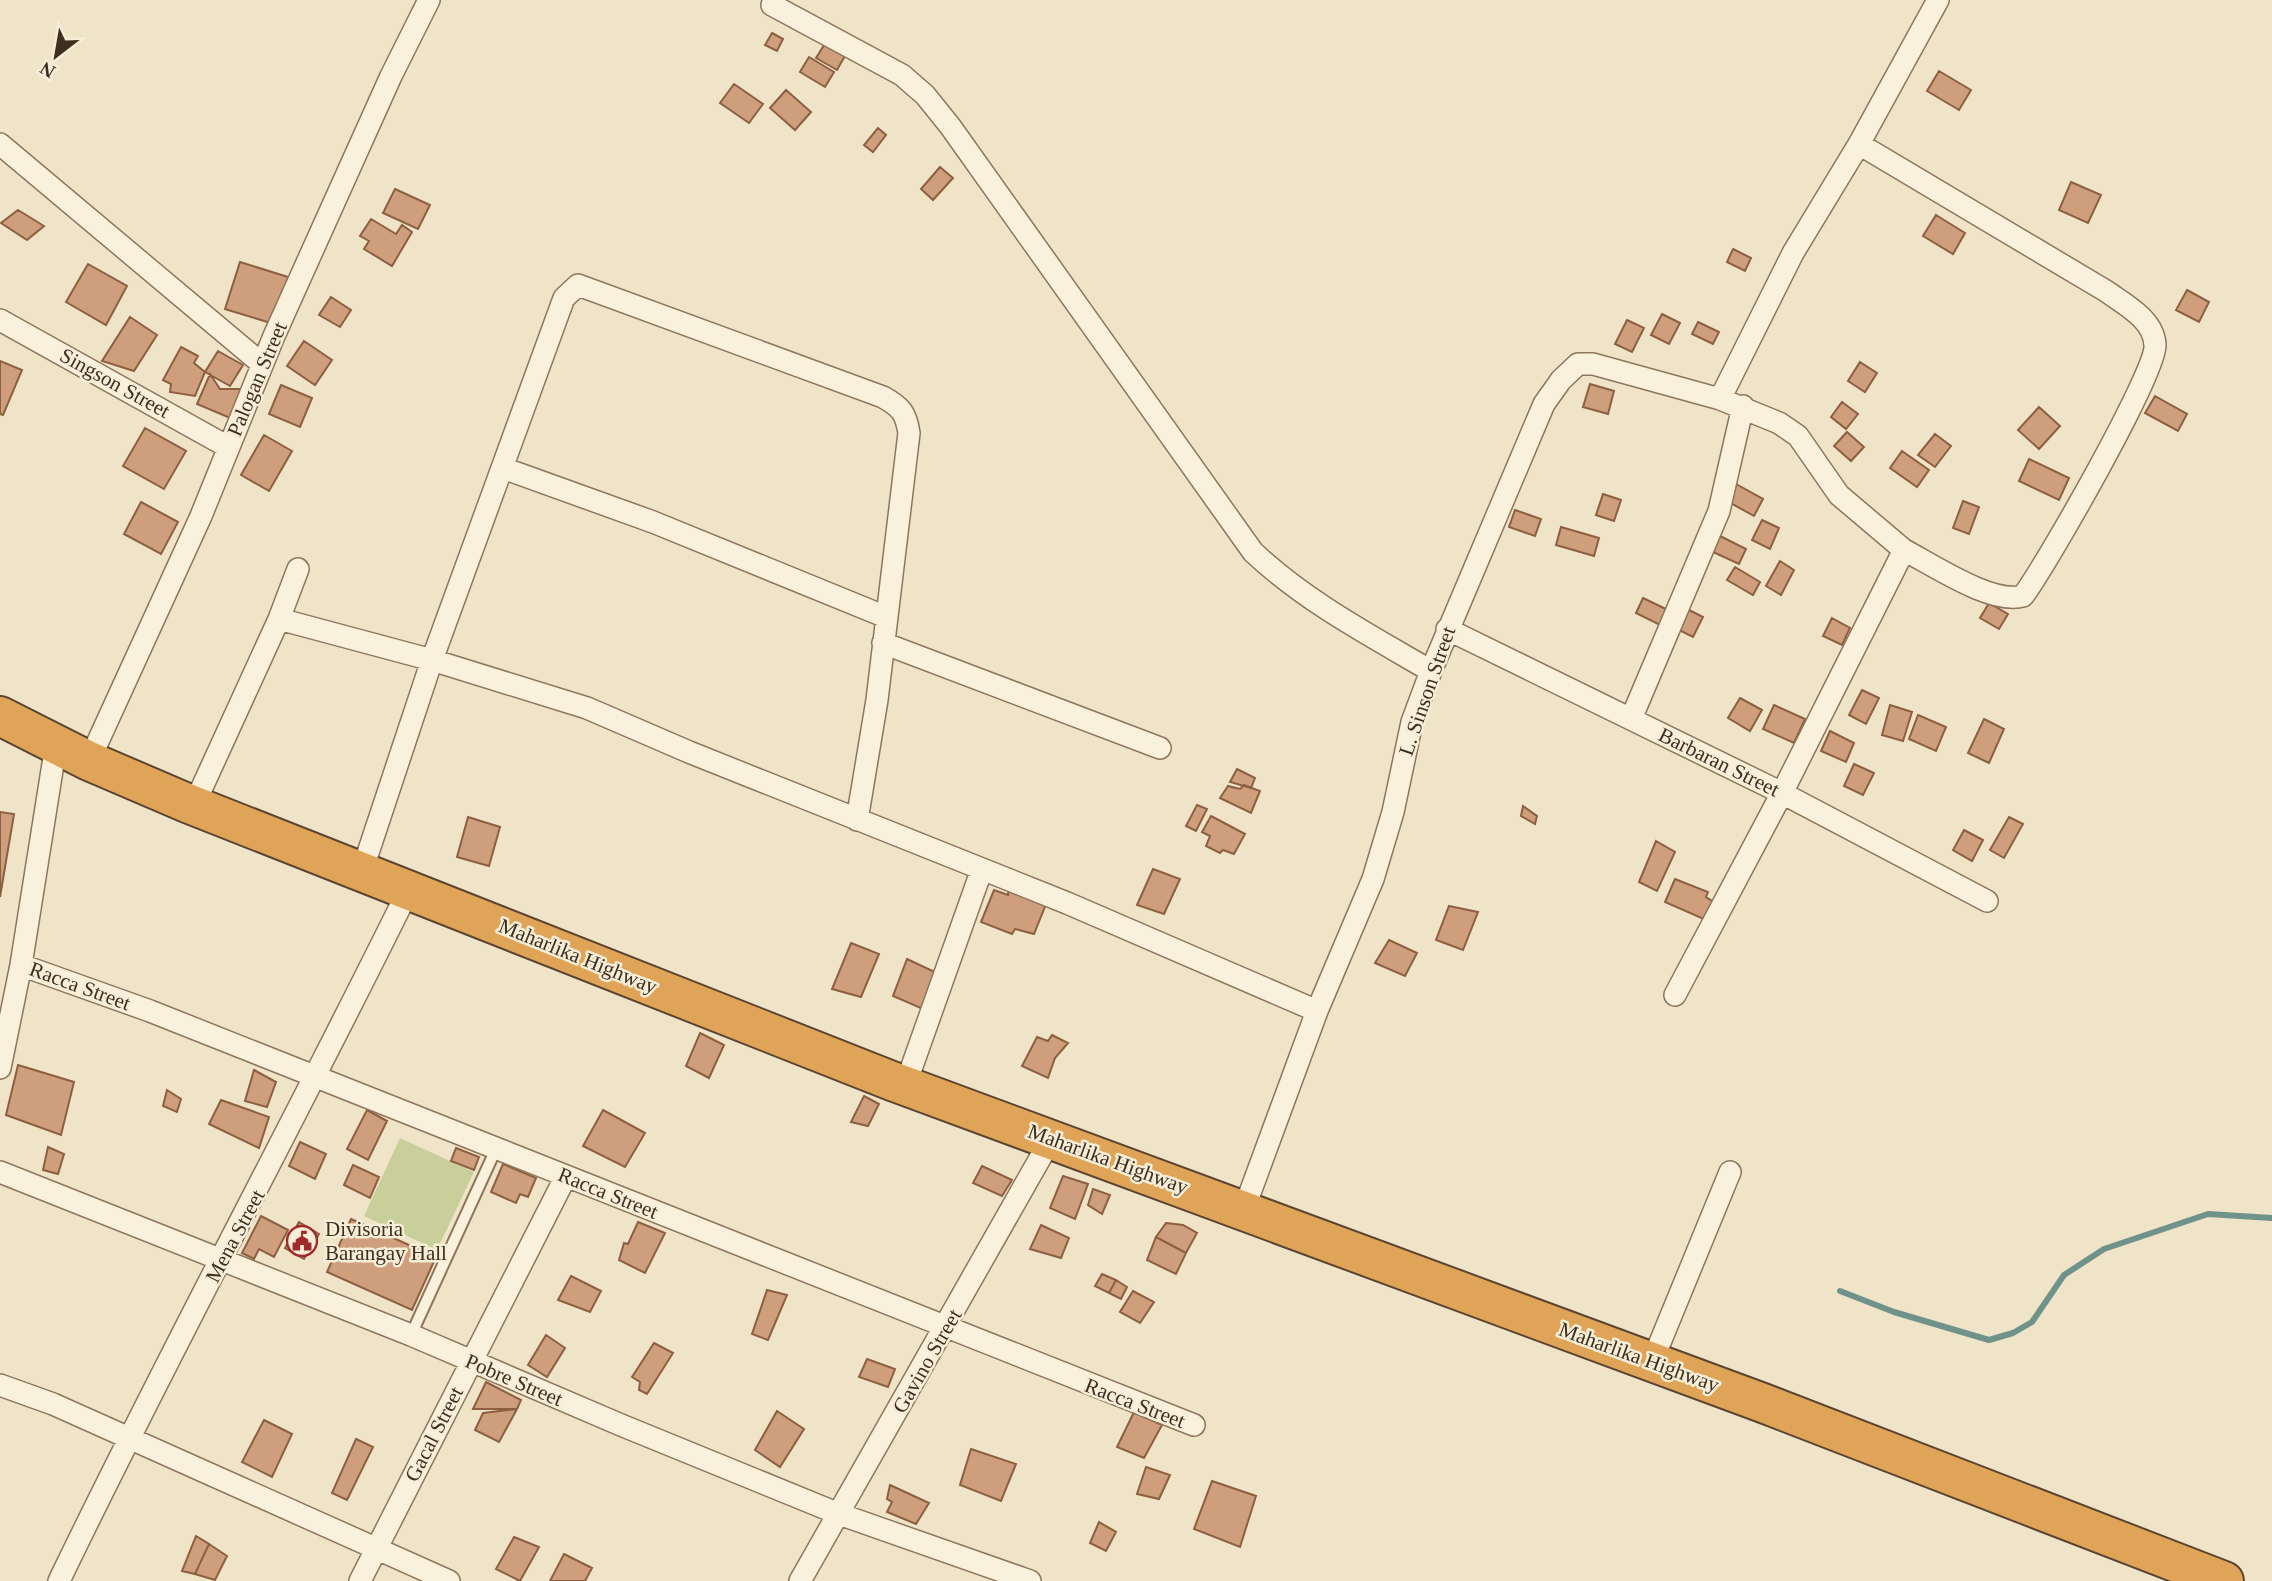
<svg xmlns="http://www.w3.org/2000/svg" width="2272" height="1581" font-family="'Times New Roman',serif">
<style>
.green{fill:#c9cf9b}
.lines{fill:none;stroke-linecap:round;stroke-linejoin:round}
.stream{stroke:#6f938a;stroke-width:6}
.building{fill:#cf9f7d;stroke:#8d5f41;stroke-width:2}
.lane-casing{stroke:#8d765c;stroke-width:14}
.street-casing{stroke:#8d765c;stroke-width:24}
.highway-casing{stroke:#5b4430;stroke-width:42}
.lane{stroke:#faf1dc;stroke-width:10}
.street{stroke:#faf1dc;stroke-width:21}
.highway{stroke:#e0a458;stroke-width:38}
.labels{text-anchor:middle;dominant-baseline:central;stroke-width:5;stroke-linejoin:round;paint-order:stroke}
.street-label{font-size:21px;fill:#3d2e20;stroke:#f7eed8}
.poi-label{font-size:21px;fill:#3d2e20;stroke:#f7eed8;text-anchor:start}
</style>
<rect width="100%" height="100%" fill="#f0e4c8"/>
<path class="green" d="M 400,1138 L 474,1172 L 437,1250 L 364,1216 Z"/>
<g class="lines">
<path class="stream" d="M 1840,1291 L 1894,1312 L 1989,1340 L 2013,1333 L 2032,1322 L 2064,1275 L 2104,1249 L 2208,1214 L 2272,1218"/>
</g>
<path class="building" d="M 772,33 L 783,39 L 777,51 L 765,45 Z
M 826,42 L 846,54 L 837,70 L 816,58 Z
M 809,57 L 834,72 L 825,87 L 800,72 Z
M 1939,71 L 1971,90 L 1959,110 L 1927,91 Z
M 734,84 L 763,104 L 749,123 L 720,103 Z
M 786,90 L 811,112 L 795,130 L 770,108 Z
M 878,128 L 886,135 L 873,152 L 864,145 Z
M 940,167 L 953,178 L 933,200 L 921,189 Z
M 2071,182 L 2101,195 L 2088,223 L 2059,210 Z
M 395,189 L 430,205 L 418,229 L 383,213 Z
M 18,210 L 44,226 L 27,240 L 1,223 Z
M 1936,215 L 1965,233 L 1953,254 L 1923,236 Z
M 371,219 L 396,234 L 402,225 L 412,232 L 392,266 L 364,249 L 369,241 L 360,236 Z
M 1733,249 L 1751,258 L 1745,271 L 1727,262 Z
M 240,262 L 288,277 L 274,324 L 225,309 Z
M 88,264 L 127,286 L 106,325 L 66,302 Z
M 2187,290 L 2209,302 L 2199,322 L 2176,310 Z
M 331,297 L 351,310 L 340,327 L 319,315 Z
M 1662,314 L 1680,323 L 1669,344 L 1651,335 Z
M 130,317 L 157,335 L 134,371 L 102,361 Z
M 1627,320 L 1644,328 L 1632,352 L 1615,344 Z
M 1698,322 L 1719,332 L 1713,344 L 1692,334 Z
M 304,341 L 332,360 L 315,385 L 287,366 Z
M 181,347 L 198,356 L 194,363 L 205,372 L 195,396 L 170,392 L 171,384 L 163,380 Z
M 218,351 L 243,365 L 230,386 L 205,372 Z
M 0,361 L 22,370 L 3,415 L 0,414 Z
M 1860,362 L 1877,373 L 1865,392 L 1848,381 Z
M 210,374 L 220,389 L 243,389 L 230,418 L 197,404 Z
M 1590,384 L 1614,391 L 1608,414 L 1583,407 Z
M 281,385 L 312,398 L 300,427 L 269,414 Z
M 2155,396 L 2187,414 L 2178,431 L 2145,413 Z
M 1842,402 L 1858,414 L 1846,429 L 1831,417 Z
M 2039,407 L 2060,426 L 2039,449 L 2018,430 Z
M 145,428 L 186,451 L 164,489 L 123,466 Z
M 1847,432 L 1864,447 L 1851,461 L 1834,446 Z
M 1935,434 L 1951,446 L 1935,467 L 1918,455 Z
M 264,435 L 292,451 L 269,491 L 241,475 Z
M 1902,451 L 1929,470 L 1917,487 L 1890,468 Z
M 2029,459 L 2069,478 L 2059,500 L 2019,481 Z
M 1736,484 L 1763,499 L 1754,516 L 1727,501 Z
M 1603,494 L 1621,500 L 1614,521 L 1596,515 Z
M 1963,501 L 1979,507 L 1969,534 L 1953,528 Z
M 141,502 L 178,522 L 161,554 L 124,534 Z
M 1515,510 L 1541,519 L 1535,536 L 1509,527 Z
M 1762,520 L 1779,528 L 1770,549 L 1752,540 Z
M 1561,527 L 1599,538 L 1594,556 L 1556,545 Z
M 1720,536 L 1746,549 L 1739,564 L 1713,552 Z
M 1780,561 L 1794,570 L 1781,595 L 1766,586 Z
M 1735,567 L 1760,582 L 1753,595 L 1727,580 Z
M 1643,598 L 1668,610 L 1660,625 L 1636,613 Z
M 1989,603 L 2008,614 L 1999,629 L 1980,618 Z
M 1685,608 L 1703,617 L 1693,637 L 1675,628 Z
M 1832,618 L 1850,628 L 1842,645 L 1823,636 Z
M 1862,690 L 1879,698 L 1866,724 L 1849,715 Z
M 1740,698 L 1762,710 L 1750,731 L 1728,718 Z
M 1774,705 L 1805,719 L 1794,743 L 1763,729 Z
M 1890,705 L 1912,712 L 1903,741 L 1882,735 Z
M 1918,715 L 1946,727 L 1936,751 L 1909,739 Z
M 1984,719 L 2004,729 L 1989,763 L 1968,753 Z
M 1830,731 L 1854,743 L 1846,762 L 1821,751 Z
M 1854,764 L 1874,773 L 1863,795 L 1844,786 Z
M 1237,769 L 1255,778 L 1251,788 L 1230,782 Z
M 1244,785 L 1260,791 L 1251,813 L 1220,798 L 1228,786 L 1240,789 Z
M 1197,805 L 1207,809 L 1196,831 L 1186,826 Z
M 1523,806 L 1537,816 L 1535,824 L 1521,816 Z
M 0,812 L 14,814 L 0,897 Z
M 1211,816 L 1245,834 L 1234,854 L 1223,850 L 1220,853 L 1206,846 L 1210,836 L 1202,832 Z
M 468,817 L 500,827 L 489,866 L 457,857 Z
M 2009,817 L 2023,824 L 2004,858 L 1990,850 Z
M 1964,830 L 1983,840 L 1972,861 L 1953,850 Z
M 1656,841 L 1675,852 L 1657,891 L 1639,882 Z
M 1153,869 L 1180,879 L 1164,914 L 1137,905 Z
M 1675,879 L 1708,892 L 1706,897 L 1717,904 L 1706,920 L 1665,902 Z
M 1009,888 L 1046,904 L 1034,934 L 1015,929 L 1012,934 L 981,922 L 994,890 L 1008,895 Z
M 1449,906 L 1478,912 L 1463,950 L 1436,940 Z
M 1389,940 L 1417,953 L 1405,976 L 1375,963 Z
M 851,943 L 879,954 L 861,997 L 832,989 Z
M 907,959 L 939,974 L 923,1009 L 893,996 Z
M 700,1033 L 724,1045 L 709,1078 L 686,1066 Z
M 1052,1035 L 1068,1043 L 1055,1058 L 1048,1078 L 1022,1066 L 1037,1037 L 1048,1041 Z
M 18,1065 L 74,1082 L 61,1135 L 6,1115 Z
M 254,1070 L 276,1082 L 267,1107 L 245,1101 Z
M 167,1090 L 181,1099 L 177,1112 L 163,1106 Z
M 864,1096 L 879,1104 L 868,1126 L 851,1122 Z
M 221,1100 L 269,1117 L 259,1148 L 209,1124 Z
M 367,1110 L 387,1121 L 368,1160 L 347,1149 Z
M 603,1110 L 645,1133 L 625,1167 L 583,1146 Z
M 300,1142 L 326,1154 L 315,1179 L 289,1166 Z
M 48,1147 L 64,1154 L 58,1174 L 43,1170 Z
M 456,1148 L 479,1157 L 474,1170 L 451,1161 Z
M 503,1164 L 536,1178 L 528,1197 L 520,1194 L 516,1203 L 491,1192 Z
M 353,1165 L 379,1177 L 370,1198 L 344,1185 Z
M 982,1166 L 1012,1180 L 1002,1196 L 973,1183 Z
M 1063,1176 L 1088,1184 L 1075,1219 L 1050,1208 Z
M 1093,1189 L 1110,1195 L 1102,1214 L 1088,1205 Z
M 261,1216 L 288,1230 L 274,1257 L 259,1249 L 254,1259 L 242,1253 Z
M 351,1219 L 436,1257 L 412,1310 L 327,1272 Z
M 299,1222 L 319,1234 L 304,1259 L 285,1248 Z
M 638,1222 L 665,1233 L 645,1273 L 619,1260 L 624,1243 L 628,1244 Z
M 1166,1223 L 1183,1225 L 1197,1233 L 1186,1253 L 1156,1237 Z
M 1041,1225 L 1069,1238 L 1061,1258 L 1030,1249 Z
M 1156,1237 L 1186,1253 L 1176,1274 L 1147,1260 Z
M 1102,1274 L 1116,1280 L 1109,1293 L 1095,1286 Z
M 571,1276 L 601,1291 L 590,1312 L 558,1300 Z
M 1116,1280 L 1127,1287 L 1121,1299 L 1109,1293 Z
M 767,1290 L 787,1295 L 768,1340 L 752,1334 Z
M 1133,1291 L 1154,1302 L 1140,1323 L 1120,1312 Z
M 546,1335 L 565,1348 L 547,1377 L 528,1365 Z
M 654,1343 L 673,1353 L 647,1394 L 639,1390 L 640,1382 L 632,1377 Z
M 867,1359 L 895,1369 L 888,1387 L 859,1377 Z
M 486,1382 L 521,1400 L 517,1409 L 473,1409 Z
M 517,1409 L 499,1442 L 475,1430 L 483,1413 Z
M 777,1411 L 804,1429 L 780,1467 L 755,1450 Z
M 1134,1412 L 1162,1425 L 1144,1458 L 1117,1447 Z
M 264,1420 L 292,1434 L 272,1477 L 242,1462 Z
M 356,1439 L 373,1447 L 347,1500 L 332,1493 Z
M 971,1449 L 1016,1464 L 1001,1501 L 960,1485 Z
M 1146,1467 L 1170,1475 L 1159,1499 L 1137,1494 Z
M 1212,1481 L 1256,1496 L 1240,1547 L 1194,1529 Z
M 890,1485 L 929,1503 L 916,1524 L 887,1512 L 892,1502 L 887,1499 Z
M 1099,1522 L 1116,1532 L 1106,1551 L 1090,1543 Z
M 196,1536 L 209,1544 L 195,1574 L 182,1571 Z
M 514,1537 L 539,1547 L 520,1581 L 496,1569 Z
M 209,1544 L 227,1556 L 215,1580 L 195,1574 Z
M 564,1554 L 592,1568 L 585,1581 L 550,1581 Z"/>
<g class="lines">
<g class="lane-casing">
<path id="lane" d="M 411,1335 L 496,1149"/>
</g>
<g class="street-casing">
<path id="street" d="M 772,5 L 902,75 L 925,95 L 950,126 L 1253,552 C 1305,601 1369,635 1431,671
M 0,144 L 262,364
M 1859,144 L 2106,291 C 2124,304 2154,319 2155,345 C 2157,372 2045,567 2023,596 C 1992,605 1933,565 1904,550
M 0,320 L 228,447
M 1720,399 L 1793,253 L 1859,144 L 1938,0
M 503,468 L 653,522 L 886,617
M 279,619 L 432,660 L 587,708 L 689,752 L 1067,903 L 1317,1011
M 1447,629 L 1782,793 L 1987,901
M 883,643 L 1160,748
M 1631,719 L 1719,511 L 1743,406
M 89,761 L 201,516 L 274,336 L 391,76 L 429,0
M 194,805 L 279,619 L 298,569
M 362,871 L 432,660 L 564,298 L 578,285 L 883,397 C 901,407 906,413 909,433 L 877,700 L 857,820
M 21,965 L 150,1011 L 1194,1425
M 0,1068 L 21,965 L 56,745
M 905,1086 L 982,869
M 0,1172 L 411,1335 L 621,1425 L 839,1514 L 1030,1581
M 1244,1209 L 1317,1011 L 1373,879 L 1393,812 L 1412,722 L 1431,671 L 1544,404 L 1561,380 L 1578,364 L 1593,364 L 1720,399 L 1779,423 L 1798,436 L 1839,495 L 1904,550 L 1782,793 L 1675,995
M 1652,1362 L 1730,1172
M 0,1385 L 53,1404 L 449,1581
M 59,1581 C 171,1348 295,1121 409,889
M 360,1581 L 566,1176
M 800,1581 L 1051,1139"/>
</g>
<g class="highway-casing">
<path id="highway" d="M 0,716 L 89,761 L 187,803 L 892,1081 L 1763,1403 L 2224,1581"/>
</g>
<use href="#lane" class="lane"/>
<use href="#street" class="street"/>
<use href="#highway" class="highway"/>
</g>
<defs>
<g id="civic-ring" transform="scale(1.575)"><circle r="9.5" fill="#f7eed8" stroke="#9e2a2b" stroke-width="1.5"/><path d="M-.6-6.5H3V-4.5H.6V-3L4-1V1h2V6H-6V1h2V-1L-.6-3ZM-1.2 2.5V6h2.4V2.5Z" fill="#9e2a2b"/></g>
</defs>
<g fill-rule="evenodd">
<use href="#civic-ring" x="302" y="1241"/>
</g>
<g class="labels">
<g class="street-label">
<text transform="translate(257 379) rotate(-67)">Palogan Street</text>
<text transform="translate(115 383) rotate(29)">Singson Street</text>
<text transform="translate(1427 691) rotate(-71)">L. Sinson Street</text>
<text transform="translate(1719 762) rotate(26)">Barbaran Street</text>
<text transform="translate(578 956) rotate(22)">Maharlika Highway</text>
<text transform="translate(80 986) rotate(20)">Racca Street</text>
<text transform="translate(1108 1159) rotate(20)">Maharlika Highway</text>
<text transform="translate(608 1193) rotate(22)">Racca Street</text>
<text transform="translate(235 1236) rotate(-62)">Mena Street</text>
<text transform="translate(1639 1357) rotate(20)">Maharlika Highway</text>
<text transform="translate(927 1361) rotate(-60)">Gavino Street</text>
<text transform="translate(514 1380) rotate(23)">Pobre Street</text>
<text transform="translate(1135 1403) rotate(21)">Racca Street</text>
<text transform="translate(434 1434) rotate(-63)">Gacal Street</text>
</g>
<g class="poi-label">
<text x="325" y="1229">Divisoria<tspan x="325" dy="24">Barangay Hall</tspan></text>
</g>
</g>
<g transform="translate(56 56) rotate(211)" stroke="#f7eed8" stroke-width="5" paint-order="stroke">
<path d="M0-5L12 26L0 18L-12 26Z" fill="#3d2e20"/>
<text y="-10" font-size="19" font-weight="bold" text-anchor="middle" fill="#3d2e20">N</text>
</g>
</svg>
